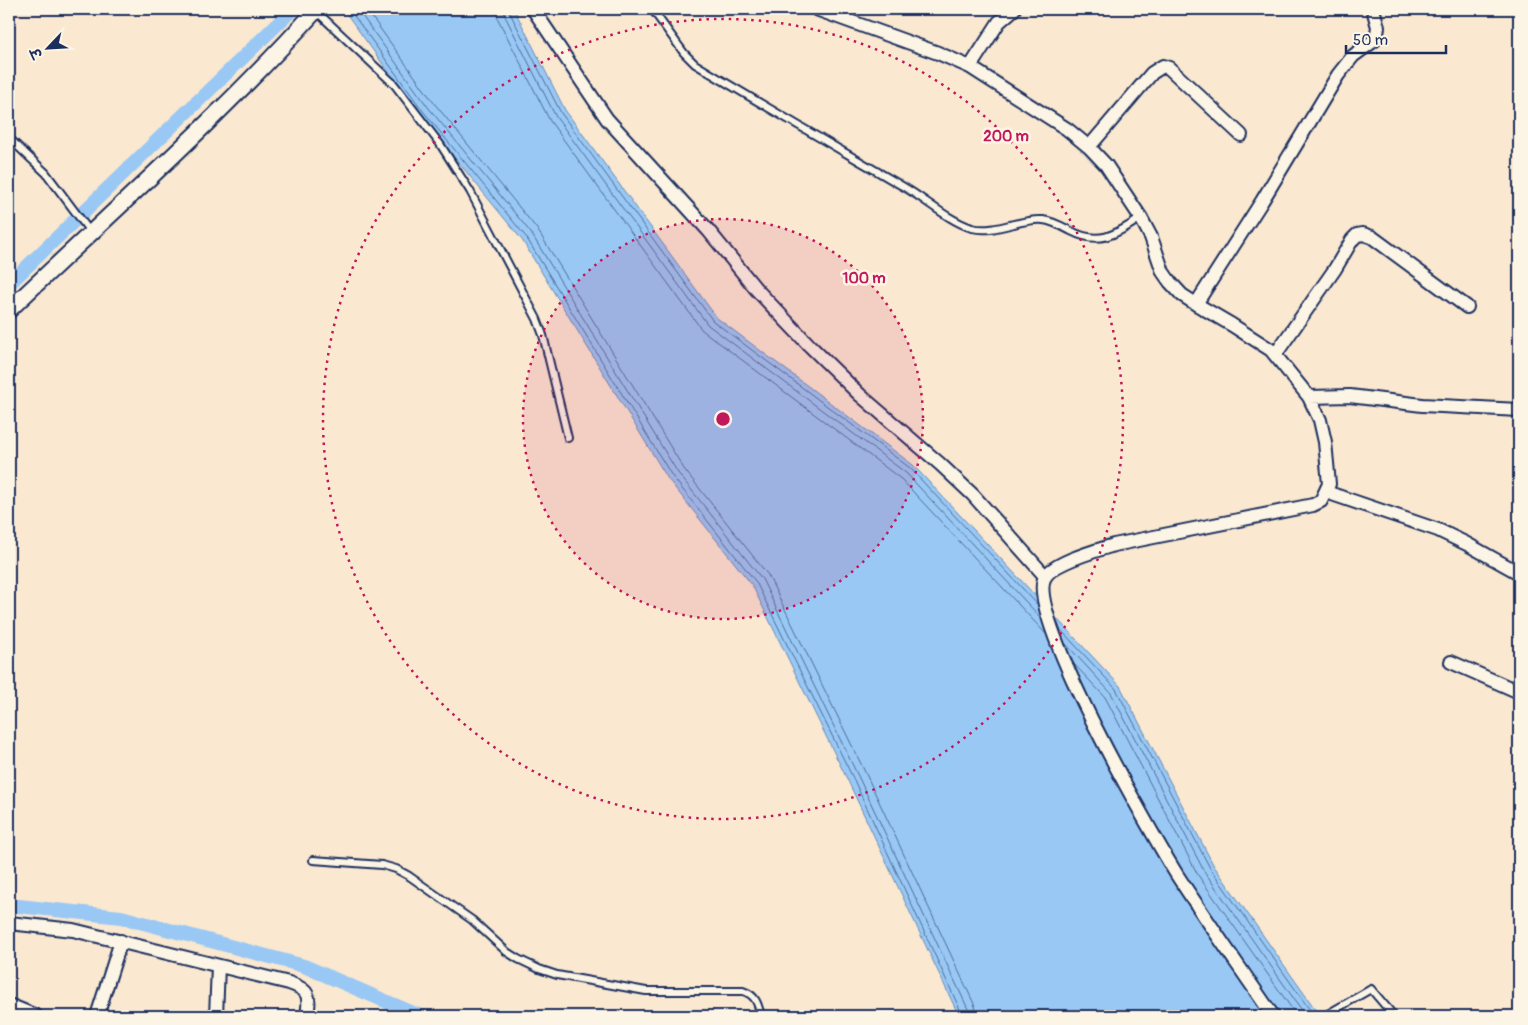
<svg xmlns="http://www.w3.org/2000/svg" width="1528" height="1025" font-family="Pangolin,'Playpen Sans Deva',sans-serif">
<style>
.water{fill:#99c8f4;stroke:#678bb8}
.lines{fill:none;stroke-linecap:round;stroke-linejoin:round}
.shore{stroke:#4d6c9a;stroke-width:1}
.canal{stroke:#99c8f4;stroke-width:14}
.service-casing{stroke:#1b2f5e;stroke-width:10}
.minor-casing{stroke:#1b2f5e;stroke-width:16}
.tertiary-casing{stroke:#1b2f5e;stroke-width:19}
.service{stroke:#fcf5e5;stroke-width:6}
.minor{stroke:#fcf5e5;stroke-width:12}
.tertiary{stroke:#fcf5e5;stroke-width:15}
.ring{fill:none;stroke:#c2185b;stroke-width:2.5;stroke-dasharray:2.5 5}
.centre{fill:#c2185b;stroke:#fcf5e5;stroke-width:2.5}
.ring-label{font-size:15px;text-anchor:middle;font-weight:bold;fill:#c2185b;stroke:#fcf5e5;stroke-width:5;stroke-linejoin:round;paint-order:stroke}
</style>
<rect width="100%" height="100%" fill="#fae8d1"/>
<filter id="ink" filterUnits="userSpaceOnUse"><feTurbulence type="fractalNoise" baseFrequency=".02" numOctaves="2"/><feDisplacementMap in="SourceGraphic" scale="10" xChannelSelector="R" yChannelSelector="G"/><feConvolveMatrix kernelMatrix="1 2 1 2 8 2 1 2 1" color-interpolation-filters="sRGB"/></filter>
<g filter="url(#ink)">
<path class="water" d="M 343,9 L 514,9 L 565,110 L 717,318 L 913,465 L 1120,686 L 1214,866 L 1320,1016 L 959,1016 L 849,783 L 752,585 L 668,479 L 522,240 L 419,114 Z"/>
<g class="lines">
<path class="shore" d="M 349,9 L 423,111 L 526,237 L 672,476 L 756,582 L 854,780 L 963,1016
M 357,9 L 428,107 L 531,233 L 678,473 L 762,579 L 859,778 L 968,1009 L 969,1016
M 366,9 L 434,103 L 537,229 L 684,469 L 768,575 L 866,774 L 975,1006 L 977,1016
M 496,9 L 498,19 L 550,121 L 702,330 L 901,479 L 1046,634
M 504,9 L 505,16 L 556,117 L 708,325 L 906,473 L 1041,618
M 510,9 L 510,13 L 561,113 L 713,321 L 910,468 L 1037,604
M 1060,629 L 1116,689 L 1210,868 L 1314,1016
M 1066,644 L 1111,693 L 1204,871 L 1306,1016
M 1074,664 L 1105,697 L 1198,875 L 1297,1016"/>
<path class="canal" d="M 9,284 L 293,9
M 9,905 L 121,917 L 304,966 L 420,1016"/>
<g class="service-casing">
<path id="service" d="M 652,9 L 684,53 L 695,64 C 764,106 834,146 904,187 C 925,199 949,221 972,228 C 996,234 1020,218 1043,220 C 1053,221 1063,227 1071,231 C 1100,246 1116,234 1141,218
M 316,11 L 394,84 L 440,144 L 470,191 L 537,319 L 543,335 L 568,438
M 9,138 L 46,173 L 91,233
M 313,860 L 382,865 L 396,869 L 409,876 L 472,920 L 507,952 L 518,959 L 539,969 L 557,975 L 646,991 L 743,991 C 756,995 758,1004 761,1016
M 1324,1016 L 1371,989 L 1394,1016"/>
</g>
<g class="minor-casing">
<path id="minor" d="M 533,9 L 607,119 L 708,230 L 756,289 L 810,346 L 860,395 L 940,464 L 973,495 L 1045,576
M 816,9 L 938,53 L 970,67 L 1067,129 L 1089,147 L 1106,165 L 1141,218 L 1151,237 L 1163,272 L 1170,282 L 1182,295 L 1196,304 L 1232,325 L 1271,350 L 1309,397 L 1320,420 L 1325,442 L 1329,484 L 1321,501 L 1313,505 L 1114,545 C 1098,550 1050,563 1044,579 C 1028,618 1151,833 1177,875 C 1208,923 1241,969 1273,1016
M 970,67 L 999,22 L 1014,9
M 1089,147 L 1152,73 L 1163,66 L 1169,68 L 1241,135
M 1196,304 L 1262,201 L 1338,75 L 1353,56 L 1376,39 L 1378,27 L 1373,9
M 1275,355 L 1335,269 L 1352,240 L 1357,235 L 1363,234 L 1372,237 L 1467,307
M 1309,397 L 1350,396 L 1422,405 L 1519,410
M 1326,492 L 1438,530 L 1467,544 L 1519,573
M 1451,662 L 1519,692
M 9,923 L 73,930 L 289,983 C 310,990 310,996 307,1016
M 9,1005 L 36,1016
M 97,1016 L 121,941
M 216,1016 L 218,966"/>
</g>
<g class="tertiary-casing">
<path id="tertiary" d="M 9,310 C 113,211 221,116 317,9"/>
</g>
<use href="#service" class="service"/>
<use href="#minor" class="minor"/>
<use href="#tertiary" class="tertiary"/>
</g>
</g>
<circle cx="723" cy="419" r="200" fill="#c2185b" fill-opacity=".12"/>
<g class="ring">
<circle cx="723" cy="419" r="200"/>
<circle cx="723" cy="419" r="400"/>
</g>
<circle cx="723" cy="419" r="8" class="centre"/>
<g class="ring-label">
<text x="1006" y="141">200 m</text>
<text x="864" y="283">100 m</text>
</g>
<rect width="1528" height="1025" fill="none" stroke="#fcf5e5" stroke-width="30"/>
<rect x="15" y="15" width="1498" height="995" fill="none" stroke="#1b2f5e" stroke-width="2" filter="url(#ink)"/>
<g transform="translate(48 48) rotate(245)" stroke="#fcf5e5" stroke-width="4" paint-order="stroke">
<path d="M0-4L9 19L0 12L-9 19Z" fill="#1b2f5e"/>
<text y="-8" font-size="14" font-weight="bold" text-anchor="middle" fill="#1b2f5e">उ</text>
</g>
<path d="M1346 45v8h100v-8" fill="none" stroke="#1b2f5e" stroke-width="2.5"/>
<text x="1353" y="45" font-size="15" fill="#1b2f5e" stroke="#fcf5e5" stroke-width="4" paint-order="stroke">50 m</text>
</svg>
